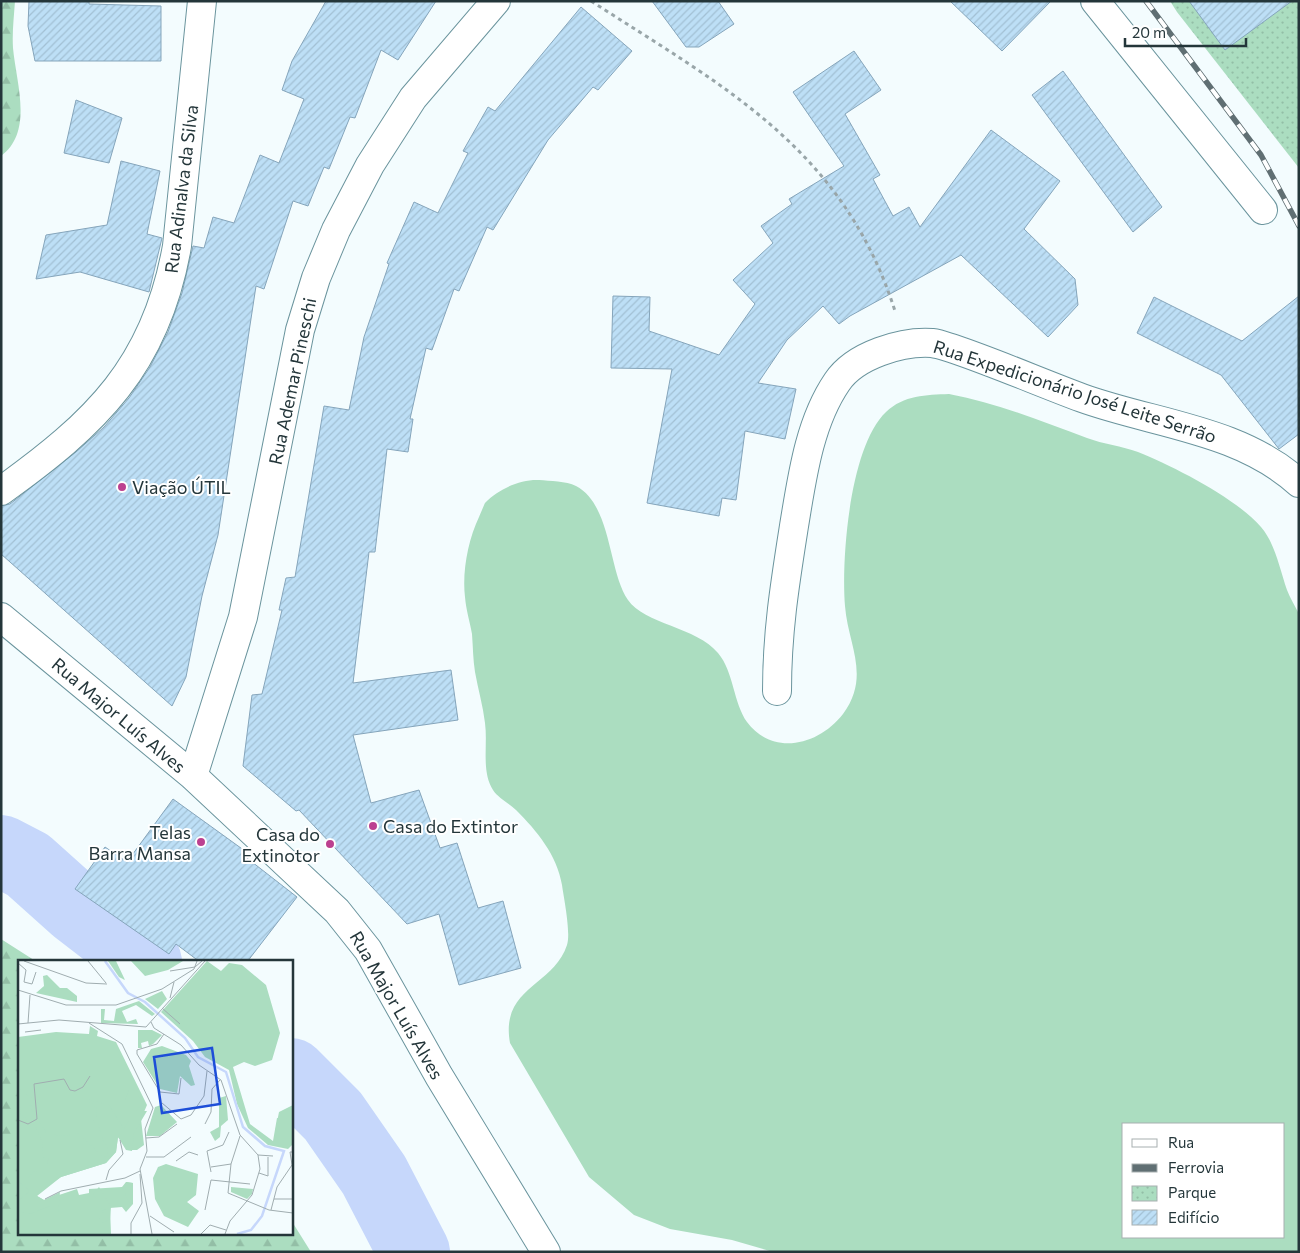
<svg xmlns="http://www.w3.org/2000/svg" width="1300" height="1253" font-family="Commissioner,sans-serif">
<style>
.grass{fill:#abddc0;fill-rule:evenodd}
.forest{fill:url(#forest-firs)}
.park{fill:url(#park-dots)}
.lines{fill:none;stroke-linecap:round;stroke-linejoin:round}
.river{stroke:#c6d7fb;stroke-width:72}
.building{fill:url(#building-hatch);stroke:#85a5bb}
.minor-casing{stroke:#6a949d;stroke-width:30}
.path{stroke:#99a6a9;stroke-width:3;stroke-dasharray:4 4;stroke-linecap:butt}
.minor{stroke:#fff;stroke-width:28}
.rail-casing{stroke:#606f73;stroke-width:5.5}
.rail{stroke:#fff;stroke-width:4;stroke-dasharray:11;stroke-linecap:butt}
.poi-dot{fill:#bc4090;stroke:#fff;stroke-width:2}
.labels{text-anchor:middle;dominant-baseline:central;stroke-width:4;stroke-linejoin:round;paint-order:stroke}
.street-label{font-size:18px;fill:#24363a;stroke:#fff}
.poi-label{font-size:18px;fill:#24363a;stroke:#fff;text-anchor:start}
.inset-river{fill:none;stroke:#c6d7fb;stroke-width:2.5}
.inset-road{fill:none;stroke:#a0adb0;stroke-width:1}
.view{fill:#1d4ed8;fill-opacity:0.15;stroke:#1d4ed8;stroke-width:2.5}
.inset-edge{fill:none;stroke:#24363a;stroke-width:2.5}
</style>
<defs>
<pattern id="forest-firs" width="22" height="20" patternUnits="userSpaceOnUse" patternTransform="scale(1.25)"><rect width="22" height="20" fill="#abddc0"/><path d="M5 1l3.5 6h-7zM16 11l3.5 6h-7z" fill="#93bea6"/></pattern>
<pattern id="park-dots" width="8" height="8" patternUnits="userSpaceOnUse" patternTransform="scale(1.25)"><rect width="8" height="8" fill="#abddc0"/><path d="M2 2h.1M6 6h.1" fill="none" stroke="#93bea6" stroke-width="1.8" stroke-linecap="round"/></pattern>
<pattern id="building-hatch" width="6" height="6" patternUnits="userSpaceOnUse" patternTransform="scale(1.25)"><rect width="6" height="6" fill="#bddff6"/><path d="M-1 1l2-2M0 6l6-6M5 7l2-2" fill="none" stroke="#a2c0d4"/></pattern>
</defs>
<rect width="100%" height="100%" fill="#f3fcfe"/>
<path class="grass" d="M 949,394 C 997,403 1041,421 1087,438 C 1103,444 1122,446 1138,452 C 1173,466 1236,498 1261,527 C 1275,543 1280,570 1287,590 C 1290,598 1295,606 1299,614 L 1299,1252 L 773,1252 L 732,1240 L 670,1229 L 634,1215 L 589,1177 L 510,1043 C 500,987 553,987 567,945 C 571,933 564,899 562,885 C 557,855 537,831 516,810 C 509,803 498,798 493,790 C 481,771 488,745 485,723 C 483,706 478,689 475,672 C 473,660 473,647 472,634 C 470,622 466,610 465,597 C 462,572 468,540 479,517 C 480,515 484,505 485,503 C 498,489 521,479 539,480 C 550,481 566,481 576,486 C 612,505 608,571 628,600 C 644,624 697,627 718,653 C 734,672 733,702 747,722 C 773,757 819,745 843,714 C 871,676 848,645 845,606 C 841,558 850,446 886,412 C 904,395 926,395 949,394 ZM 1124,1124 L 1284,1124 L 1284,1237 L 1124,1237 Z"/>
<path class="forest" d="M 1,1 L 15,1 C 14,16 12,32 13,48 C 16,82 34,132 1,156 Z
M 1,939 L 37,962 L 19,962 L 19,1234 L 291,1234 L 291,1220 L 311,1252 L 1,1252 Z"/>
<path class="park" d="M 1170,1 L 1299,1 L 1299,168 L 1177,12 Z"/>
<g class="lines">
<path class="river" d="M 1,851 L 28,865 L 76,908 L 146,962
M 291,1074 L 333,1116 L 374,1175 L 414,1252"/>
</g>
<path class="building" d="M 29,1 L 89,1 L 89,4 L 161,6 L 161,61 L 35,61 L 28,26 Z
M 326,1 L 436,1 L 398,60 L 381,50 L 355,118 L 350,117 L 329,169 L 324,167 L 308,206 L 293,201 L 264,289 L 256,286 L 218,535 L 202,596 L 186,677 L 172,706 L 1,554 L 1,506 L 10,504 L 76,452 L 104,427 L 129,398 L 150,367 L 168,332 L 182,293 L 193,246 L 204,248 L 213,217 L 234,223 L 260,155 L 279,163 L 304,99 L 282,90 L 292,61 Z
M 652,1 L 718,1 L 734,24 L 699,47 L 686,47 Z
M 950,1 L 1051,1 L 1002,51 Z
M 1189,1 L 1292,1 L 1225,50 Z
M 581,7 L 632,51 L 598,90 L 593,87 L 548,140 L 493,230 L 487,227 L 459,291 L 454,289 L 432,350 L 426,348 L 410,419 L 413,419 L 408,452 L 387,449 L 375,552 L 369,552 L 353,683 L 451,670 L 458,720 L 353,735 L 371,803 L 419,790 L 440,848 L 457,843 L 478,908 L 503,901 L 521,968 L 459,985 L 439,914 L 407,924 L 299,810 L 296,811 L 243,766 L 252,695 L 262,694 L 282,610 L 279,610 L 286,578 L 295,577 L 324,406 L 349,410 L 364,337 L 389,264 L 387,263 L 414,202 L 438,213 L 468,153 L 463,151 L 488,107 L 495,111 Z
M 854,51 L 881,90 L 845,114 L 880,175 L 873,179 L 893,216 L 909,207 L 920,227 L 991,130 L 1060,181 L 1024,229 L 1075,279 L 1078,305 L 1048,337 L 961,255 L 850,316 L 839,324 L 823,306 L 787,340 L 758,383 L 796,389 L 785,439 L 745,431 L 736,500 L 722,498 L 719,516 L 647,503 L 672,369 L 611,368 L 613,296 L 650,297 L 649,331 L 719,355 L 755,304 L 733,280 L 773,243 L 761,226 L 792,204 L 789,199 L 844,166 L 793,92 Z
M 1063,71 L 1162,207 L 1133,232 L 1032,95 Z
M 76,100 L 122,118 L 109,163 L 64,153 Z
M 121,161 L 160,171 L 147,234 L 162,238 L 149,292 L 80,272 L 36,279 L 46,235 L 107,225 Z
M 1299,296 L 1299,434 L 1279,449 L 1221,375 L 1137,333 L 1154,297 L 1242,341 Z
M 173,799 L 245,851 L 243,855 L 297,897 L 247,962 L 200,962 L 176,944 L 169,954 L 75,889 L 105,847 L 127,862 Z"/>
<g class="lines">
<g class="minor-casing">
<path id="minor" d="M 1095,1 L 1263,210
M 1,491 C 96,423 156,366 177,246 L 202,1
M 1,617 L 193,776 L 337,911 L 368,950 L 439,1076 L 546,1252
M 777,691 C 777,632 785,583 794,526 C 802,478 809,423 837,382 C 855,355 902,341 932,343 C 940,344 947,347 954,349 C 998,364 1039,382 1082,398 C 1154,424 1239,429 1299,483
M 193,776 L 243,617 L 300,330 L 316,278 L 336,230 L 370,165 L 413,98 L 496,1"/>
</g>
<path class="path" d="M 591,1 C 724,87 843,148 895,311"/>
<use href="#minor" class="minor"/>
<g class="rail-casing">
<path id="rail" d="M 1146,1 L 1261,155 L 1299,226"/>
</g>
<use href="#rail" class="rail"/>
</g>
<g class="poi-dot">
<circle cx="122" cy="487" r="5"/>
<circle cx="373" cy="826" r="5"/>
<circle cx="201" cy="842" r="5"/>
<circle cx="330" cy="844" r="5"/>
</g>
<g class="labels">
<g class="street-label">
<text transform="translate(181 189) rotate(-83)">Rua Adinalva da Silva</text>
<text transform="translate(292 381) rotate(-78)">Rua Ademar Pineschi</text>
<text transform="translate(1075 391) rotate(18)">Rua Expedicionário José Leite Serrão</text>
<text transform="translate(119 715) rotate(40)">Rua Major Luís Alves</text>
<text transform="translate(397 1005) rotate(60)">Rua Major Luís Alves</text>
</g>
<g class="poi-label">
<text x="132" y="487">Viação ÚTIL</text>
<text x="383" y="826">Casa do Extintor</text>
<text x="191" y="832" text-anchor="end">Telas<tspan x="191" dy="21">Barra Mansa</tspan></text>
<text x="320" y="834" text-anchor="end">Casa do<tspan x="320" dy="21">Extinotor</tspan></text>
</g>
</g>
<g transform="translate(18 960)">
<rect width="275" height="275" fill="#f3fcfe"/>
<path d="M 113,1 L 165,1 L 150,10 L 127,16 ZM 29,15 L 42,28 L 49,28 L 59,36 L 59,42 L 18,33 L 26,26 L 25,16 ZM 72,66 L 80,71 L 79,76 L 98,82 L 129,145 L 123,159 L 126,185 L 119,190 L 110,190 L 100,177 L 98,192 L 88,203 L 43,217 L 19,236 L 26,240 L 59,229 L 61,235 L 71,233 L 71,229 L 104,227 L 108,222 L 115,223 L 115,244 L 108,252 L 104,247 L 92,248 L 93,274 L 0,274 L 0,77 L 38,72 L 71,74 ZM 144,86 L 168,95 L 173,101 L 171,106 L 177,125 L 173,126 L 162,116 L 159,133 L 142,129 L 125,102 L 133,89 ZM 275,145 L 275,165 L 257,172 L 261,152 ZM 213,227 L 235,229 L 234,234 L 229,239 L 213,232 Z" fill="#abddc0"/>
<path d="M 90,1 L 98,1 L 107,20 L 101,17 ZM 189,1 L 203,11 L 211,3 L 224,5 L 248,25 L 262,73 L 254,100 L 237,106 L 226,102 L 215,107 L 232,164 L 255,181 L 259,158 L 269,159 L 275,165 L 275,184 L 270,189 L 250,185 L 230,168 L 219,144 L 211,110 L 187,97 L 175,81 L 143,52 ZM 144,31 L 149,39 L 140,49 L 127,39 ZM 121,41 L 137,54 L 134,56 L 118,45 L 104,51 L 109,62 L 118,59 L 120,64 L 83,63 L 83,49 L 87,49 L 86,60 L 96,61 L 98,49 ZM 0,128 L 22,144 L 19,148 L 11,145 L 29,174 L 47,176 L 60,173 L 85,197 L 89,196 L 90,185 L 86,184 L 80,164 L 75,161 L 79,156 L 78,147 L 68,139 L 91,145 L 106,169 L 111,160 L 107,140 L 111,130 L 118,130 L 124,144 L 118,151 L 129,151 L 116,173 L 114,191 L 108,190 L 100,177 L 98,192 L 88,203 L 43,217 L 20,232 L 19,236 L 26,240 L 42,232 L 40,254 L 32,246 L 12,254 L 0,252 L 0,241 L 12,231 L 0,221 L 0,208 L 10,218 L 16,211 L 29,214 L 34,209 L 29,204 L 31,197 L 25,198 L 24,182 L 17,165 L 3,155 ZM 208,136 L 210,160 L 203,166 L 202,177 L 197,181 L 192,172 L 201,167 L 201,138 ZM 148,204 L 180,214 L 178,235 L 169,242 L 181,251 L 170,267 L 146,256 L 137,239 L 135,218 L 140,207 ZM 108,222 L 115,223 L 115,240 L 111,243 L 107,235 ZM 81,227 L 93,247 L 92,259 L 85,263 L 81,258 L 86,253 L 83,251 L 88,249 L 78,247 L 78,238 L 75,234 Z" fill="#abddc0"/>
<path d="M 120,70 L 134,70 L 144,75 L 135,84 L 131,86 L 130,81 L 123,83 L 124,88 L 120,88 ZM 143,145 L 159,162 L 142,176 L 128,176 L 137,147 Z" fill="#abddc0"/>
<path class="inset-river" d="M 87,1 L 110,33 L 127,42 L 167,78 L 180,97 L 208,112 L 225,167 L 247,186 L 266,191 L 244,256 L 233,270 L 219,274"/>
<path class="inset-road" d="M 6,1 L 68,23 L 89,24M 70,1 L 88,23M 0,3 L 8,10 L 6,22 L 14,24 L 18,12M 152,11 L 177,7 L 184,1M 0,30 L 48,45 L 98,45 L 144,29 L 176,9 L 179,1M 152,38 L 156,22M 144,48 L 162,64M 133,62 L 136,68 L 163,85 L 181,105 L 203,120 L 222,175 L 240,195 L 255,196M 10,63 L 12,35M 71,63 L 104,84 L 135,148 L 127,169 L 129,191 L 122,209 L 134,274M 0,64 L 41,60 L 128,67 L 187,1M 7,72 L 23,70M 146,74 L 139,84 L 119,90 L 119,94 L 142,132 L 161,134 L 163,118M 144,143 L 163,159 L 173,155 L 186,136 L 189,111M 0,160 L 10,164 L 19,159 L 16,124 L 46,119 L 52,130 L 57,131 L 65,127 L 72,116M 187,164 L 193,152 L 194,129 L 202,120M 222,176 L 213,204 L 210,233 L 251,250 L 275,253M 128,178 L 141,177 L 159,164M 275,192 L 272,192 L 275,211M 128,197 L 146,197 L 173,177M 158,201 L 171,192 L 180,195M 193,207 L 213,204M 193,212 L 189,191 L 205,185 L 211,172M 241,213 L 250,216 L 250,197M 88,220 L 91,210 L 105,194 L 102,180M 27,239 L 43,231 L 107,218 L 122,211M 256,239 L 275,239M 187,250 L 193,220 L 232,224M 253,250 L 259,227 L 274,205M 132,256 L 156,272M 113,274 L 113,263 L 124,243 L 122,214M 183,274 L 192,265 L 208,270M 207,274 L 212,261 L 234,235 L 242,209 L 240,195"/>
<path class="view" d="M 194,88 L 202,144 L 144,153 L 136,97 Z"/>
<rect width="275" height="275" class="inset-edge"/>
</g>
<rect width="1300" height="1253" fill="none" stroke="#24363a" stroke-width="5"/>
<rect x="1122" y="1123" width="162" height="115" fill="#ffffff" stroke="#a7afb0"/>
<rect x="1132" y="1139" width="25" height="8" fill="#ffffff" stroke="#a7afb0"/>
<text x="1168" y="1148" font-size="15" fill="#24363a">Rua</text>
<rect x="1132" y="1164" width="25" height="8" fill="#606f73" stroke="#a7afb0"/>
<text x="1168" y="1173" font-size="15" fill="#24363a">Ferrovia</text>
<rect x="1132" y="1186" width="25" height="15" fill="url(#park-dots)" stroke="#a7afb0"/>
<text x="1168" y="1198" font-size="15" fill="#24363a">Parque</text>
<rect x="1132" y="1210" width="25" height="15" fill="url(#building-hatch)" stroke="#a7afb0"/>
<text x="1168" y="1223" font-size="15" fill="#24363a">Edifício</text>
<path d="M1125 38v8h121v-8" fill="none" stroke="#24363a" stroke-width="2.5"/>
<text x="1132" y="38" font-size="15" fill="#24363a" stroke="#ffffff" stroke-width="4" paint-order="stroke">20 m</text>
</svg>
